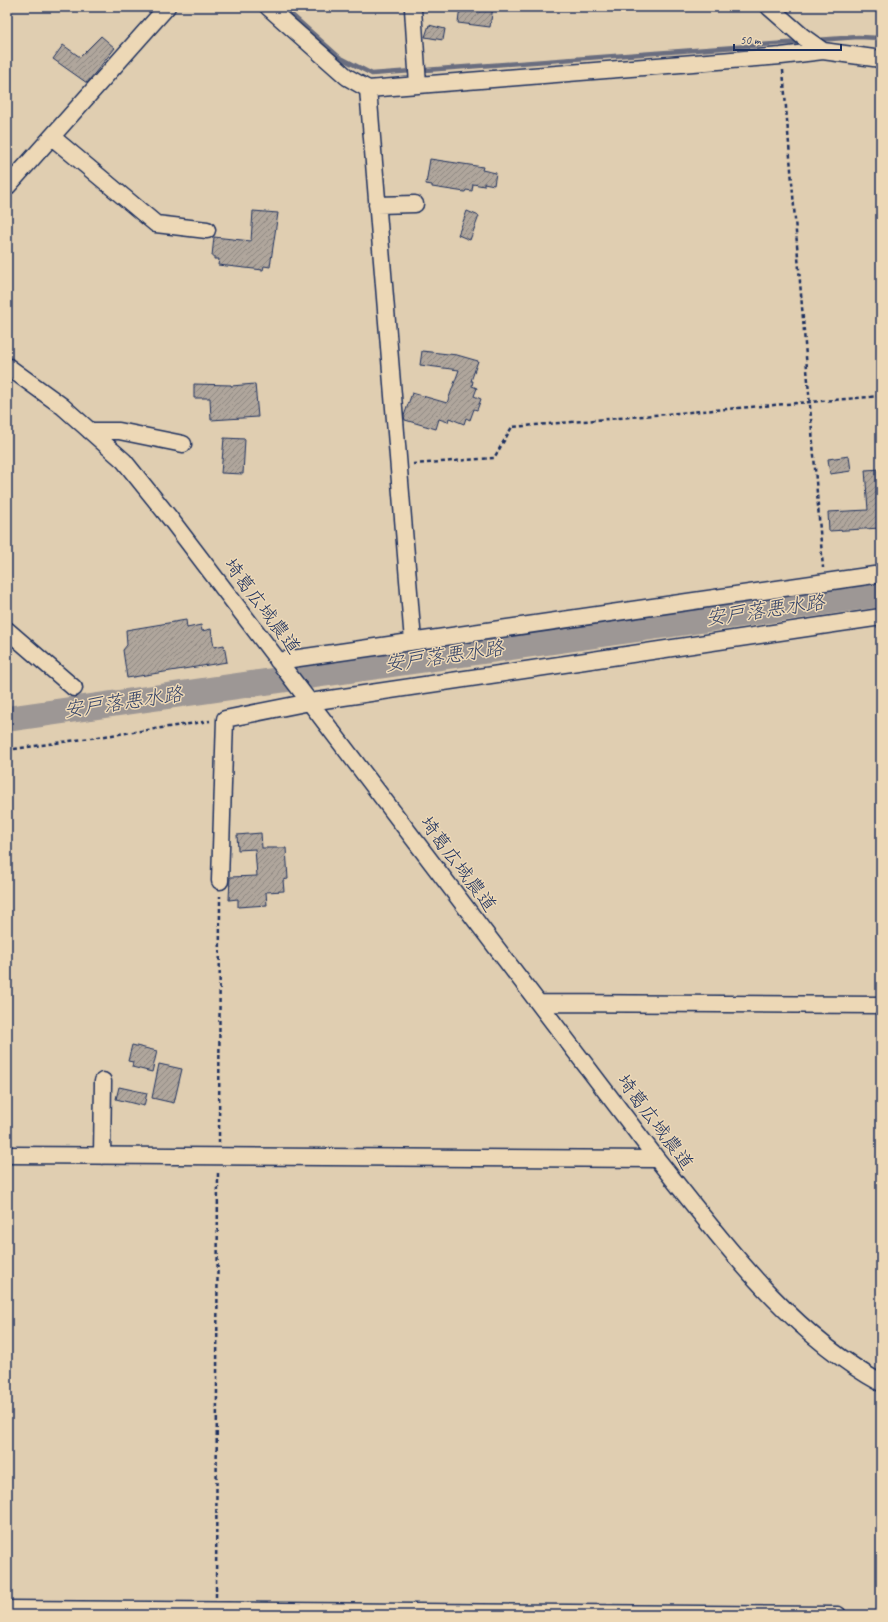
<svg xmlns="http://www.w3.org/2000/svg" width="888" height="1622" font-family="Caveat,'Klee One',sans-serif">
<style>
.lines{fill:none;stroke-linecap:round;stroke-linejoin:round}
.stream{stroke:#696d7f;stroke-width:4.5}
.river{stroke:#9d9795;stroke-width:26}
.building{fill:url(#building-hatch);stroke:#1b2f5e}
.minor-casing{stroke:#1b2f5e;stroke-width:19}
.path{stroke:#1b2f5e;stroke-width:2.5;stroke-dasharray:4 3;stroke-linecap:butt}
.minor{stroke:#edd8b6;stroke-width:16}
.labels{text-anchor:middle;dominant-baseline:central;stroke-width:3;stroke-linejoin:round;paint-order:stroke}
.street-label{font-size:19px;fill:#1b2f5e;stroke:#edd8b6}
.water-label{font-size:20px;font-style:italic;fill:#354469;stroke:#edd8b6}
</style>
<defs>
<pattern id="building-hatch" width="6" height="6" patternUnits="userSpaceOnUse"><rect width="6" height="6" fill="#b0a69c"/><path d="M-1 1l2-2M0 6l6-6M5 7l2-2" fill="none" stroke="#8e8882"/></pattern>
</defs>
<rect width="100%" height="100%" fill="#e0ceb1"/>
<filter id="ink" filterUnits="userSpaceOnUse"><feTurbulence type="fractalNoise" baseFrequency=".025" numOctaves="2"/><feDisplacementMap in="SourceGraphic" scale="8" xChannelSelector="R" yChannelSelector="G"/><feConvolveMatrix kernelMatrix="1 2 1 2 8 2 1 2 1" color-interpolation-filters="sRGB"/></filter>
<g filter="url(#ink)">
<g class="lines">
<path class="stream" d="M 283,7 L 339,57 L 372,74 L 801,42
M 817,40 L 858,37 L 881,38"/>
<path class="river" d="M 7,719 L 881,594"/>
</g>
<path class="building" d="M 460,7 L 493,7 L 490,27 L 458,23 Z
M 429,25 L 445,29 L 443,40 L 425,37 Z
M 101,36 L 115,48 L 87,83 L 53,59 L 63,45 L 80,57 Z
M 430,159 L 483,167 L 482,170 L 496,173 L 494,185 L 484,183 L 484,186 L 473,184 L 472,191 L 466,190 L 465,192 L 432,187 L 432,185 L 426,184 Z
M 253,211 L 278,213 L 270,267 L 264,266 L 263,270 L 218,265 L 219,259 L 214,259 L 214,256 L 212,256 L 214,237 L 251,241 Z
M 467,211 L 479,216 L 470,240 L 458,235 Z
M 422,351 L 457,355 L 478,361 L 471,381 L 473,381 L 472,386 L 477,388 L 474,396 L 481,399 L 477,410 L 474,409 L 470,420 L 466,418 L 464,424 L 449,418 L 448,422 L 439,419 L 436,429 L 405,420 L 404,416 L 412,393 L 447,403 L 459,370 L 420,365 Z
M 194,384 L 231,385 L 231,386 L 255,384 L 258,417 L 211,420 L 210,398 L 194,398 Z
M 224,438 L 245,439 L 243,474 L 221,473 Z
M 849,456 L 851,471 L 830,474 L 828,459 Z
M 881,469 L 881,528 L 829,531 L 828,512 L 868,510 L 865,470 Z
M 186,620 L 187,628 L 201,625 L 202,631 L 211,629 L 214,647 L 224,645 L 227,662 L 127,678 L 123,650 L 127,645 L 126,630 Z
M 261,833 L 262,848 L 286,848 L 288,879 L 283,880 L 284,891 L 266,892 L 267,905 L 238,907 L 238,899 L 229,900 L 230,877 L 257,876 L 255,849 L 238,850 L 237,835 Z
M 132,1045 L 157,1051 L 152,1072 L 132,1067 L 133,1062 L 128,1061 Z
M 159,1064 L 182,1069 L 174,1103 L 152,1098 Z
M 119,1087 L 147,1093 L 144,1106 L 116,1099 Z"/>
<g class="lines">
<g class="minor-casing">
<path id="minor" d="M 268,7 L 347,77 L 368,89 L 781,56 L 823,51
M 769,7 L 802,36 L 823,51 L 881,59
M 413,9 L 418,85
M 368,89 L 413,641
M 52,137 L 156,224 L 207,230
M 7,187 L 167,7
M 377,205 L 415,204
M 7,366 L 62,406 L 124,461 L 169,517 L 657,1159 C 722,1240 788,1332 881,1383
M 90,431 L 119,431 L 183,444
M 7,630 L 74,688
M 278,661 L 881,574
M 220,881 L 225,719 L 310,702 L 881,617
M 540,1003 L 881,1005
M 7,1155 L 657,1159
M 102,1156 L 103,1081
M 7,1609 L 838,1615"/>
</g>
<path class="path" d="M 783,70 L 823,568
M 413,464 L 494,458 L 512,427 L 881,396
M 7,750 L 210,721
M 219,1143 L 220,896
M 216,1597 L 218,1170"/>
<use href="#minor" class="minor"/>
</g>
</g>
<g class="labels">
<g class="street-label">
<text transform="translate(262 606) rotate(53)">埼葛広域農道</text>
<text transform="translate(458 864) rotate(53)">埼葛広域農道</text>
<text transform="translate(655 1122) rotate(53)">埼葛広域農道</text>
</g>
<g class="water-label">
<text transform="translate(765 610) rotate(-8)">安戸落悪水路</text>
<text transform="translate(444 656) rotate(-8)">安戸落悪水路</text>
<text transform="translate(123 702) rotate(-8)">安戸落悪水路</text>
</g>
</g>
<rect width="888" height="1622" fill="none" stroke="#edd8b6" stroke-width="24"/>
<rect x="12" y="12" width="864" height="1598" fill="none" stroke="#1b2f5e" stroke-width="1.5" filter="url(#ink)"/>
<path d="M734 44v6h107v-6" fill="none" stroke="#1b2f5e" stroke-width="2"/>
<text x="740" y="44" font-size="12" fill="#1b2f5e" stroke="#edd8b6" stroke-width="3" paint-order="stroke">50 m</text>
</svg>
